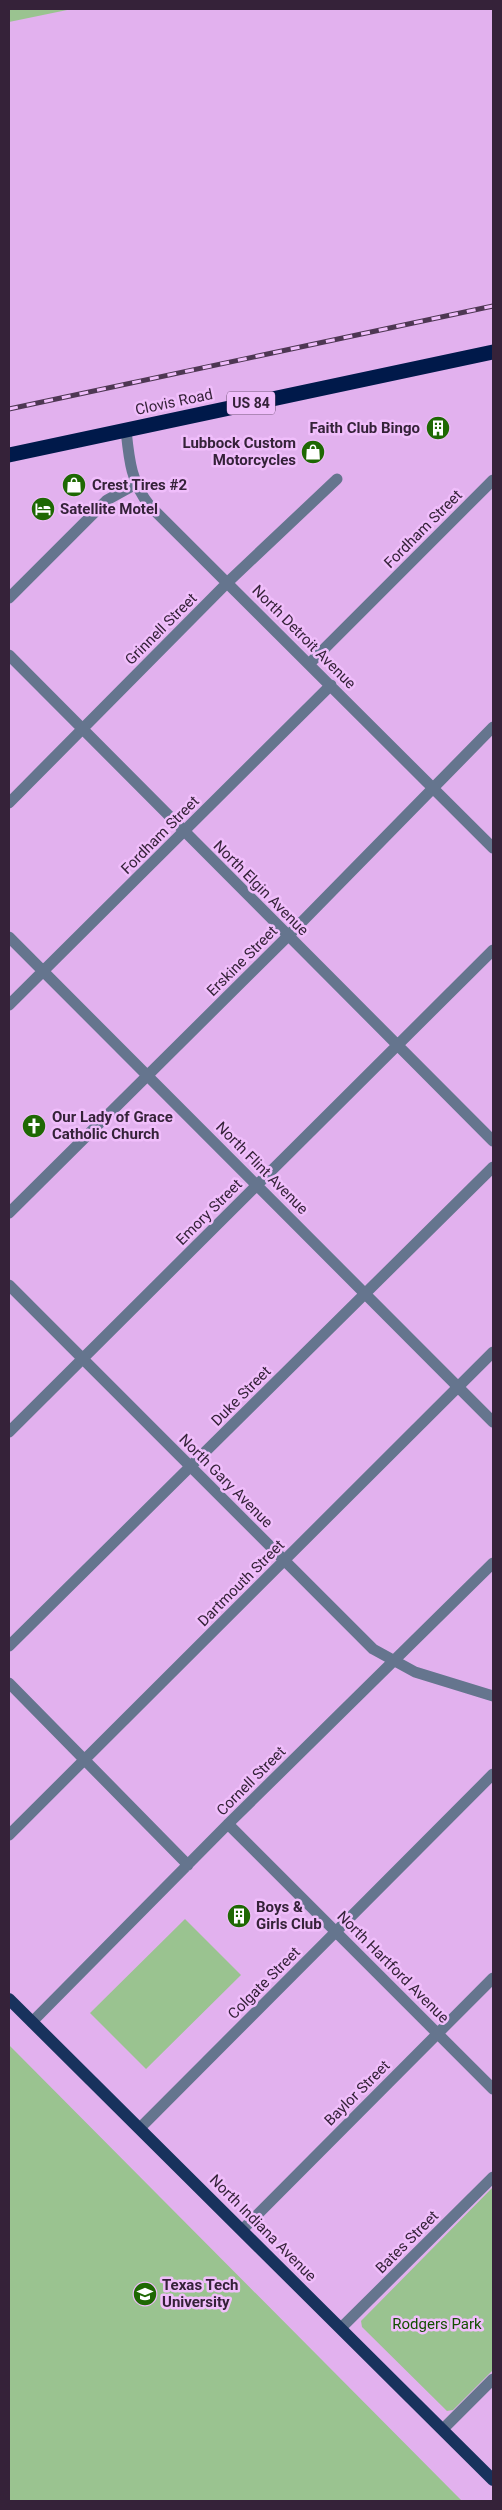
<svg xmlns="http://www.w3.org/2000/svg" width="502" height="2510" font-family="Roboto,sans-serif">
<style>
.green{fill:#9ac390}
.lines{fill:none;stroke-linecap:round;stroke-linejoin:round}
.minor{stroke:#65758e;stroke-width:11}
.major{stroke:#18325d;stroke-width:12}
.highway{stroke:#00194a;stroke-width:15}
.rail-casing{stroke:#4e3753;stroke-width:5}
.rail{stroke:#f0befb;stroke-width:3;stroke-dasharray:9;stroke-linecap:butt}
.labels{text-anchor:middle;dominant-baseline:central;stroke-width:5;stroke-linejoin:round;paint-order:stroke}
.shield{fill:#f0befb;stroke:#6d5173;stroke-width:1}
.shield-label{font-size:14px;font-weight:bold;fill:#352239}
.street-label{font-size:15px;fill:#352239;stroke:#f0befb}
.poi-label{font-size:15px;font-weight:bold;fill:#352239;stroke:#f0befb;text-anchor:start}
.park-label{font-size:15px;fill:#124f00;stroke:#f0befb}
</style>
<rect width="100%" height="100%" fill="#e2b1ee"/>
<path class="green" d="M 9,9 L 72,9 L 9,22 Z
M 185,1919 L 241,1975 L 146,2069 L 90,2013 Z
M 9,2045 L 462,2501 L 9,2501 Z
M 493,2187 L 493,2370 L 453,2410 L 447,2411 L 362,2327 L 361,2321 Z"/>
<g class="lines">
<path class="minor" d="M 126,430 C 129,459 131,483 150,506 L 493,848
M 9,598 L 107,500 L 136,484
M 9,655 L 493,1141
M 310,663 L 493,480
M 9,803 L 228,582 L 337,479
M 9,937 L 493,1422
M 9,1005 L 331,685
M 9,1213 L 288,936 L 493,727
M 9,1285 L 373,1649 L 415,1672 L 493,1696
M 9,1432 L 493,950
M 9,1646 L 493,1167
M 9,1683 L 188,1865
M 228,1824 L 493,2089
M 9,1835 L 493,1352
M 32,2022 L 228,1824 L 493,1563
M 140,2128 L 493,1774
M 242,2230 L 493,1978
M 341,2328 L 493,2177
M 443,2429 L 493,2379"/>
<path class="major" d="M 9,1999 L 493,2480"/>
<path class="highway" d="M 9,455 L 493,352"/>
<g class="rail-casing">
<path id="rail" d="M 9,409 L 493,306"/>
</g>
<use href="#rail" class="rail"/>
</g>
<defs>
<g id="building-disc" transform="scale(1.25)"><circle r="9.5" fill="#1e6803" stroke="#f0befb"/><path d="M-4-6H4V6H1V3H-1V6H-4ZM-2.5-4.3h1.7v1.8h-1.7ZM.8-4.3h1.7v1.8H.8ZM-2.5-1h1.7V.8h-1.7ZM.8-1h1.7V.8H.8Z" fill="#fff"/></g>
<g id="shop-disc" transform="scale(1.25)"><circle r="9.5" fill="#1e6803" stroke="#f0befb"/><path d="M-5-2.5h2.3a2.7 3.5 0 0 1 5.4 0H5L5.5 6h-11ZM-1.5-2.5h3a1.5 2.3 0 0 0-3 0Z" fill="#fff"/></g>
<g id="hotel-disc" transform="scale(1.25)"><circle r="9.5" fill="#1e6803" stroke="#f0befb"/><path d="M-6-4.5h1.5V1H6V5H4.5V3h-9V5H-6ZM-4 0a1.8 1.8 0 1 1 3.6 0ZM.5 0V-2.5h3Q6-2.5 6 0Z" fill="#fff"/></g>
<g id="church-disc" transform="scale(1.25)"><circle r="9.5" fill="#1e6803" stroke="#f0befb"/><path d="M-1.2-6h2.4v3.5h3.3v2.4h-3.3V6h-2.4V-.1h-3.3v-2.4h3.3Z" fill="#fff"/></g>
<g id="university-disc" transform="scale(1.25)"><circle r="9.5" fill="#1e6803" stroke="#f0befb"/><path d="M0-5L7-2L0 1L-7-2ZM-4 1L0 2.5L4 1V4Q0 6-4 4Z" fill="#fff"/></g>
</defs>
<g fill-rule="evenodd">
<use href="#building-disc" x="438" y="428"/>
<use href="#shop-disc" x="313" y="452"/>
<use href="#shop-disc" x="74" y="485"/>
<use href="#hotel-disc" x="43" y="509"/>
<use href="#church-disc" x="34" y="1126"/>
<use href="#building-disc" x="239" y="1916"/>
<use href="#university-disc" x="145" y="2294"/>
</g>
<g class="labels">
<rect class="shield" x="227" y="391.5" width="48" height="23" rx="4"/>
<g class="shield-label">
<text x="251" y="403">US 84</text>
</g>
<g class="street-label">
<text transform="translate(174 402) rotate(-12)">Clovis Road</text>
<text transform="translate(423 529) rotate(-45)">Fordham Street</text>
<text transform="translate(161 629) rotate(-45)">Grinnell Street</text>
<text transform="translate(304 637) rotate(45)">North Detroit Avenue</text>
<text transform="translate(160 835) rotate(-45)">Fordham Street</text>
<text transform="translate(261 888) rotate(45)">North Elgin Avenue</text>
<text transform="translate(242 961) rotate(-45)">Erskine Street</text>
<text transform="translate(262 1168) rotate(45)">North Flint Avenue</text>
<text transform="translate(209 1212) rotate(-45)">Emory Street</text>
<text transform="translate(241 1396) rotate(-45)">Duke Street</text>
<text transform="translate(226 1481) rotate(45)">North Gary Avenue</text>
<text transform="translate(241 1583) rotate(-45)">Dartmouth Street</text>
<text transform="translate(251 1781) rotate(-45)">Cornell Street</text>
<text transform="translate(393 1967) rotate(45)">North Hartford Avenue</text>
<text transform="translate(264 1983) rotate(-45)">Colgate Street</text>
<text transform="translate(357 2093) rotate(-45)">Baylor Street</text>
<text transform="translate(263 2228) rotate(45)">North Indiana Avenue</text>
<text transform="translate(407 2242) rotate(-45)">Bates Street</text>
</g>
<g class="poi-label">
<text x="420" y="428" text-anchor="end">Faith Club Bingo</text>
<text x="296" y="443" text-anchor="end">Lubbock Custom<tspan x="296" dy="17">Motorcycles</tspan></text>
<text x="92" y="485">Crest Tires #2</text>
<text x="60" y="509">Satellite Motel</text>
<text x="52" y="1117">Our Lady of Grace<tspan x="52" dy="17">Catholic Church</tspan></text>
<text x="256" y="1907">Boys &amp;<tspan x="256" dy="17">Girls Club</tspan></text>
<text x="162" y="2285">Texas Tech<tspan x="162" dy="17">University</tspan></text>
</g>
<g class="park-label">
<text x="437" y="2324">Rodgers Park</text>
</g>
</g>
<rect width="502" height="2510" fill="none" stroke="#352239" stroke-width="20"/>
</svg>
